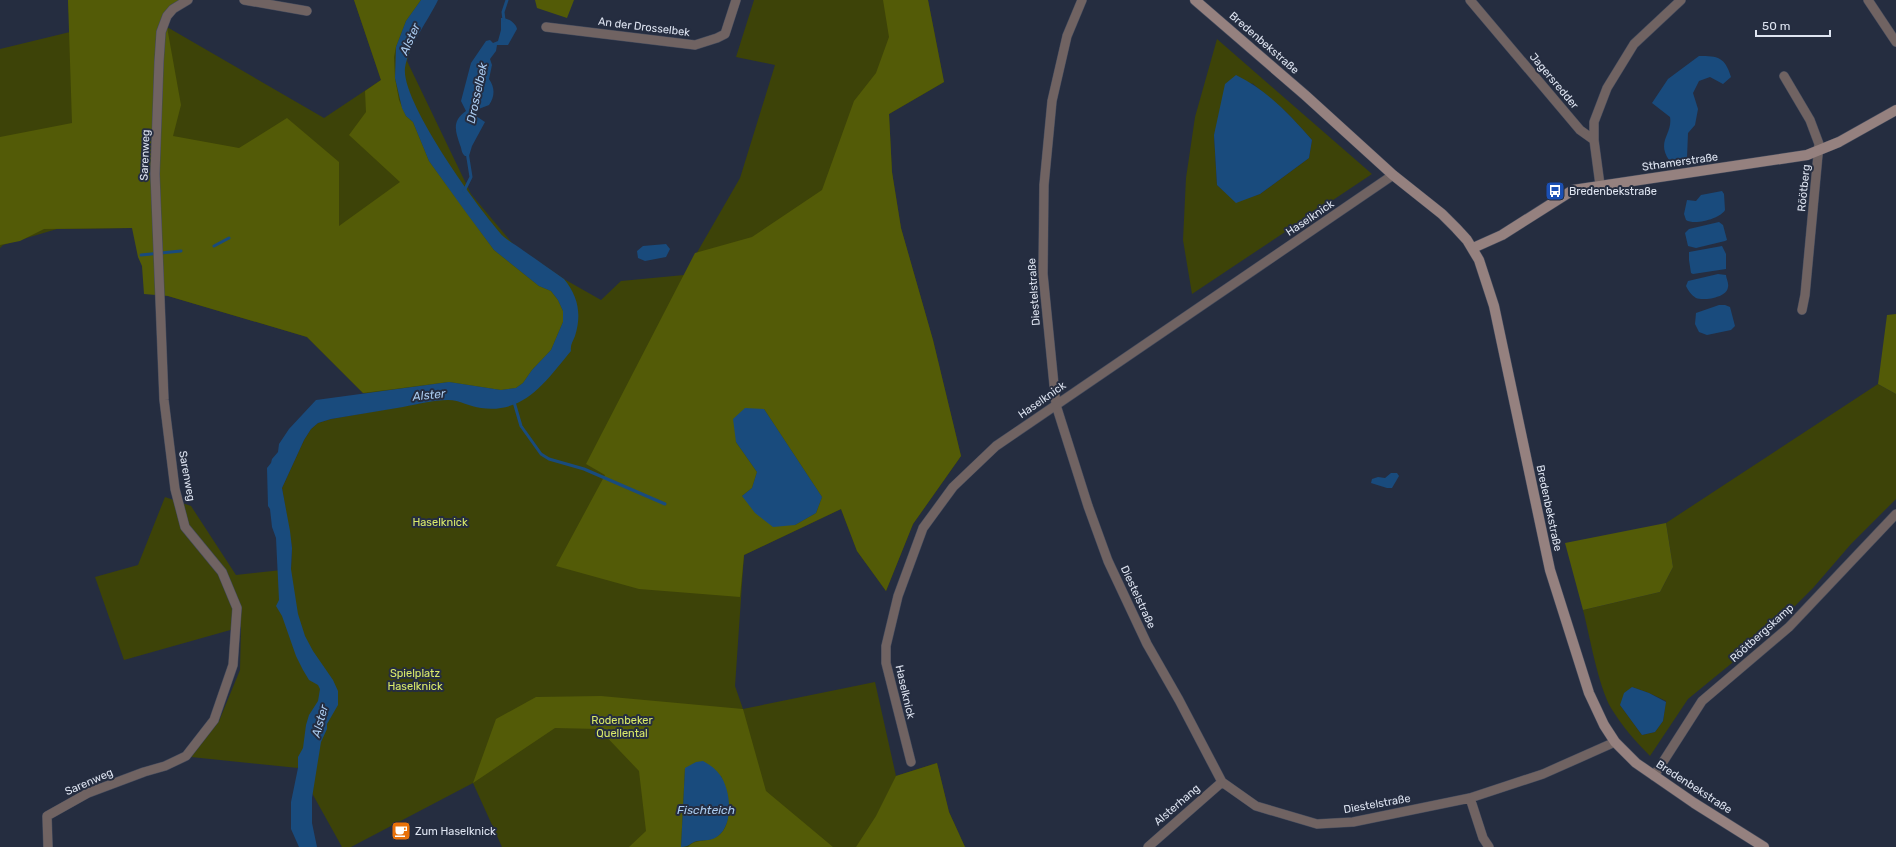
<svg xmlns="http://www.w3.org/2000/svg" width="1896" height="847" font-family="Rubik,sans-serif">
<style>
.green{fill:#3d4308;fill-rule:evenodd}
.forest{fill:#535b07;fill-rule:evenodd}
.water{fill:#194b7d}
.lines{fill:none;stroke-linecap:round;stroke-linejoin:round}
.stream{stroke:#194b7d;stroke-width:3}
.street-casing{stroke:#434a5c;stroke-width:10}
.secondary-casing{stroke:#434a5c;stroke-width:11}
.street{stroke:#706362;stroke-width:9}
.secondary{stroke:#95817f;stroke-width:10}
.labels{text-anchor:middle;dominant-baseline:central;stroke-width:4;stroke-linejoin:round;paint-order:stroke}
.street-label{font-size:11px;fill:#dee4f1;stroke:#252d40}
.poi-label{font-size:11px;fill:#dee4f1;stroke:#252d40;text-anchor:start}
.park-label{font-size:11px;fill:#daea69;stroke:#252d40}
.water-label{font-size:12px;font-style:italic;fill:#aacbef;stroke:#252d40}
</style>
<rect width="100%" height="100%" fill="#252d40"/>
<path class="green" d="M 68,0 L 179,0 L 167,27 L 324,118 L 381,80 L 354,0 L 427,0 L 407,61 L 471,194 L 513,244 L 564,279 L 601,300 L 621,281 L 684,275 L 740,178 L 775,65 L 736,57 L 754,0 L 928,0 L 944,82 L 889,114 L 892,172 L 901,228 L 933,340 L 961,456 L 913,524 L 886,591 L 857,551 L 841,509 L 744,555 L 735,686 L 743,709 L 875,682 L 896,776 L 937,763 L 949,812 L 965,847 L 502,847 L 473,783 L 351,847 L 342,847 L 298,768 L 191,757 L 219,721 L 240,670 L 241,627 L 124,660 L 95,577 L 138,565 L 165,497 L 191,506 L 236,575 L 291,569 L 292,548 L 282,488 L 304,440 L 311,429 L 318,423 L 331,419 L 422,403 L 363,393 L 307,337 L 168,296 L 132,228 L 57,229 L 3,245 L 0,248 L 0,49 L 70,32 Z
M 1217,39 L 1372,174 L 1192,294 L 1183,240 L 1186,178 L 1195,117 ZM 1252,83 L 1286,112 L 1312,140 L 1309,158 L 1260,194 L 1236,202 L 1217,185 L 1214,135 Z
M 1878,384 L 1896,394 L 1896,499 L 1851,544 L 1813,588 L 1765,636 L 1688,699 L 1650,756 C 1635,741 1622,726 1611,708 C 1598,685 1590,637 1583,610 L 1660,592 L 1673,567 L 1666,523 ZM 1632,687 L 1649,693 L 1666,701 L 1663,721 L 1655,732 L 1642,735 L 1620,705 Z"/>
<path class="forest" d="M 68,0 L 179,0 L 167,27 L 181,105 L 173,136 L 239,148 L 287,118 L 339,162 L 339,226 L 400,182 L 349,135 L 366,112 L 365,91 L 381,80 L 354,0 L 421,0 L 406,21 L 396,47 L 394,57 L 395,78 L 399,100 L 406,116 L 413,122 L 429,161 L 494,250 L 539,286 L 551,291 L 558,300 L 563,311 L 563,322 L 551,350 L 532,370 L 523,383 L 516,388 L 501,390 L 449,382 L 363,393 L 307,337 L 168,296 L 144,294 L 142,266 L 138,257 L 132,228 L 44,229 L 20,241 L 0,245 L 0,137 L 72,123 Z
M 535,0 L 574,0 L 567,18 L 537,8 Z
M 883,0 L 928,0 L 944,82 L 889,114 L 892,172 L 901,228 L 933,340 L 961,456 L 913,524 L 886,591 L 857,551 L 841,509 L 744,555 L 740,597 L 639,589 L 556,566 L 605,475 L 586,464 L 695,253 L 752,237 L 822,190 L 854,101 L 876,73 L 889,37 ZM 764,409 L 822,497 L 816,513 L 795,525 L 742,496 L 752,488 L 757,472 L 736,442 Z
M 1896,314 L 1896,394 L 1878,384 L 1887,315 Z
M 1666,523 L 1673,567 L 1660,592 L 1583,610 L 1565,543 Z
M 601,696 L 743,709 L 766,791 L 833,847 L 688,847 C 694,839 705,842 714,838 C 736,829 728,792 721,776 L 685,768 L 681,847 L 629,847 L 646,831 L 639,771 L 599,729 L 555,728 L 473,783 L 496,719 L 536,697 Z
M 937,763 L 949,812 L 965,847 L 856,847 L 876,816 L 896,776 Z"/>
<path class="water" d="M 421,0 L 438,0 C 429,19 408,47 405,68 C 401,102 479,210 504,237 C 510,242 517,246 524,251 C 537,260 550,269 564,279 C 578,296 582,314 575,336 C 573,341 570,345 571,351 C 546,381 525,414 481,408 C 470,407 460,400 448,400 C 433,400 418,404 403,407 C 379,411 355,415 331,419 L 318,423 L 311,429 L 304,440 L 282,488 L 290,531 L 292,548 L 291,569 L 298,614 L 305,636 L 313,651 L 333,680 L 338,691 L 338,705 L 327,724 L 327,729 L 321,742 L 312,798 L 312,823 L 317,847 L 299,847 L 291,829 L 291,802 L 298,768 L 298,757 L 303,748 L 306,725 L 309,715 L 318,701 L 320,689 L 318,685 L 309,680 L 303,670 L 296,656 L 282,616 L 276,606 L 279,600 L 276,538 L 272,527 L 270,509 L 268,506 L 267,468 L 271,463 L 272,459 L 278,452 L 279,444 L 289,429 L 316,400 L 449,382 L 501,390 L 516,388 L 523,383 L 532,370 L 551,350 L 563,322 L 563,311 L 558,300 L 551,291 L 539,286 L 494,250 L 465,211 L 429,161 L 413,122 L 406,116 L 402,108 L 395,78 L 396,47 L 406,21 Z
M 501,18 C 507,17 516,23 517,29 L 508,45 L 497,45 L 496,51 L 490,59 L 492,65 L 489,79 C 495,88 495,96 489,105 L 476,110 L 476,116 L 485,122 L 472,146 L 469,156 L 465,156 C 461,153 462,149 460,145 C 455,130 452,121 466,111 L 461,101 L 471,63 L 486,41 L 490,40 L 493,43 L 498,41 L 501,30 Z
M 1699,56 C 1718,56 1725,57 1731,77 L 1723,84 L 1710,77 L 1699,81 L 1693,93 L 1698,109 L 1695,125 L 1688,133 L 1687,158 L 1681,161 L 1669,160 C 1656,141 1673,134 1670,117 L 1652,103 L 1668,79 Z
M 1236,75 C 1267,90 1289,114 1312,140 L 1309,158 L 1260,194 L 1236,203 L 1217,185 L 1214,135 L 1225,84 Z
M 1722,191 L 1724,194 L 1725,210 C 1721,218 1695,226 1686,220 L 1684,214 L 1687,200 L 1696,201 L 1701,195 Z
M 1719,222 L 1723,225 L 1727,240 L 1725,241 L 1696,248 L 1688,246 L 1685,233 L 1689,229 Z
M 666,244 L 670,249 L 666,257 L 645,261 L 638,258 L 637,251 L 643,246 Z
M 1722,246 L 1726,254 L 1726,269 L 1693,274 L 1691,273 L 1689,260 L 1689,252 Z
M 1718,274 L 1726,275 C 1726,278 1729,283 1728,287 C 1727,298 1703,301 1696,298 C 1691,295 1688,290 1686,286 L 1688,281 Z
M 1719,305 L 1725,305 L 1730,307 L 1735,326 L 1731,330 L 1707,335 L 1699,332 L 1695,324 L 1696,313 Z
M 745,408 L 764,409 L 822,497 L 816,513 L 795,525 L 773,527 L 755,513 L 742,496 L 752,488 L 757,472 L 736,442 L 733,419 Z
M 1391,473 L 1397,473 L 1399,476 L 1392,488 L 1387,488 L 1371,483 L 1372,479 L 1378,477 L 1385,478 Z
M 1632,687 L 1649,693 L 1666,702 L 1663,721 L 1655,732 L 1642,735 L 1620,705 L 1624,693 Z
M 703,761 C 710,765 716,769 720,775 C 731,790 734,824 718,836 C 712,841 705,840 697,841 C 690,843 689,847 681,847 L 685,768 L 696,762 Z"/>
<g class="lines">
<path class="stream" d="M 504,20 L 503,12 L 507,0
M 464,191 L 471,177 L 467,152
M 214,246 L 229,238
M 141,255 L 181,251
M 514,402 L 521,426 L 541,454 L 549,459 L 584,469 L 665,504"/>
<g class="street-casing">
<path id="street" d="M 244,0 L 307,11
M 1082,0 L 1067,36 L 1052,101 L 1044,185 L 1043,274 L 1056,405 L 1088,506 L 1108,561 L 1147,644 L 1179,700 L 1222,782 L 1256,806 L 1317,824 L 1353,822 L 1470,798 L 1543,774 L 1615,742
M 1470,0 L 1580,130 L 1594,140 L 1600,185
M 1868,0 L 1896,42
M 546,27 L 695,45 L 717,38 L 725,34 L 736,0
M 1784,76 L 1810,120 L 1819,144 L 1805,295 L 1802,310
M 1594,140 L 1594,122 L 1607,88 L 1634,44 L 1681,0
M 911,762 L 886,663 L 886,646 L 898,596 L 923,528 L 953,487 L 996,446 L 1393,175
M 1654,776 L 1702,701 L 1789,627 L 1896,514
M 1470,798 L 1483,838 L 1489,847
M 48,847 L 47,816 L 88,793 L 144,772 L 165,766 L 186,756 L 214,720 L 233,665 L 237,608 L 222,572 L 185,527 L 175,489 L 164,400 L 155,174 L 159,62 L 161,32 L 167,16 L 173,9 L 188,0
M 1148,847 L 1222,782"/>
</g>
<g class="secondary-casing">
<path id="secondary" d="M 1195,0 L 1305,95 L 1393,175 L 1442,214 L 1456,228 L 1467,240 L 1479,260 L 1494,306 L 1550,570 L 1589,693 L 1604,725 L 1615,742 L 1636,763 L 1694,803 L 1764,847
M 1473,248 L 1502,235 L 1573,190 L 1807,155 L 1839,142 L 1896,110"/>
</g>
<use href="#street" class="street"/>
<use href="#secondary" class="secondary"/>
</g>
<defs>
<g id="bus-square" transform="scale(1)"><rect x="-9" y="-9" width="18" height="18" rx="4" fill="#1a4fb4" stroke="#252d40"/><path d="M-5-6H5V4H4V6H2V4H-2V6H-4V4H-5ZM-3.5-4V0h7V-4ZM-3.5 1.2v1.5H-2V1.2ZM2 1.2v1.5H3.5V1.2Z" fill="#fff"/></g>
<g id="cafe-square" transform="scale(1)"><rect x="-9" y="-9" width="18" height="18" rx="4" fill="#e8710a" stroke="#252d40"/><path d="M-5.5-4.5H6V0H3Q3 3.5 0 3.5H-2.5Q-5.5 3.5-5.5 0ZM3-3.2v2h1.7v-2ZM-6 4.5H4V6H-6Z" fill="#fff"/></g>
</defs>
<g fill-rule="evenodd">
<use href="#bus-square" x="1555" y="191"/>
<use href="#cafe-square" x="401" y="831"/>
</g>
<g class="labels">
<g class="street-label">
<text transform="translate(644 27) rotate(7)">An der Drosselbek</text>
<text transform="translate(1264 43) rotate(41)">Bredenbekstraße</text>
<text transform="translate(1554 81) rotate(50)">Jagersredder</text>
<text transform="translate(145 155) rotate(-88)">Sarenweg</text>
<text transform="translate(1680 162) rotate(-8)">Sthamerstraße</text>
<text transform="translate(1804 188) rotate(-84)">Röötberg</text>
<text transform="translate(1310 218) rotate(-34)">Haselknick</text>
<text transform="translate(1034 292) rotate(-94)">Diestelstraße</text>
<text transform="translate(1042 400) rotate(-35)">Haselknick</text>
<text transform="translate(187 476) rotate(80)">Sarenweg</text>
<text transform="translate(1549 508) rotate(78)">Bredenbekstraße</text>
<text transform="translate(1138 597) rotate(65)">Diestelstraße</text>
<text transform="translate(1762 633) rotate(-42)">Röötbergskamp</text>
<text transform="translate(905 692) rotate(77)">Haselknick</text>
<text transform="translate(89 782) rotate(-24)">Sarenweg</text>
<text transform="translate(1694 787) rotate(33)">Bredenbekstraße</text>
<text transform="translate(1377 804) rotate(-10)">Diestelstraße</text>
<text transform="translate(1177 805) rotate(-41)">Alsterhang</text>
</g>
<g class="poi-label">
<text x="1569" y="191">Bredenbekstraße</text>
<text x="415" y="831">Zum Haselknick</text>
</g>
<g class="park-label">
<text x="440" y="522">Haselknick</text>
<text x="415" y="673">Spielplatz<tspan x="415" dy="13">Haselknick</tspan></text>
<text x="622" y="720">Rodenbeker<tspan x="622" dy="13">Quellental</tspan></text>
</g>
<g class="water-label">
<text transform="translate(410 39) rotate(-66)">Alster</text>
<text transform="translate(477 93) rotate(-78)">Drosselbek</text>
<text transform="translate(429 395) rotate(-6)">Alster</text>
<text transform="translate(320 721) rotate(-75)">Alster</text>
<text x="706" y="810">Fischteich</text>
</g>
</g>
<path d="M1756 30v6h74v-6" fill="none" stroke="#dee4f1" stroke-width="2"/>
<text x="1762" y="30" font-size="12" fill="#dee4f1" stroke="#252d40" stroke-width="3" paint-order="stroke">50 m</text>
</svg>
